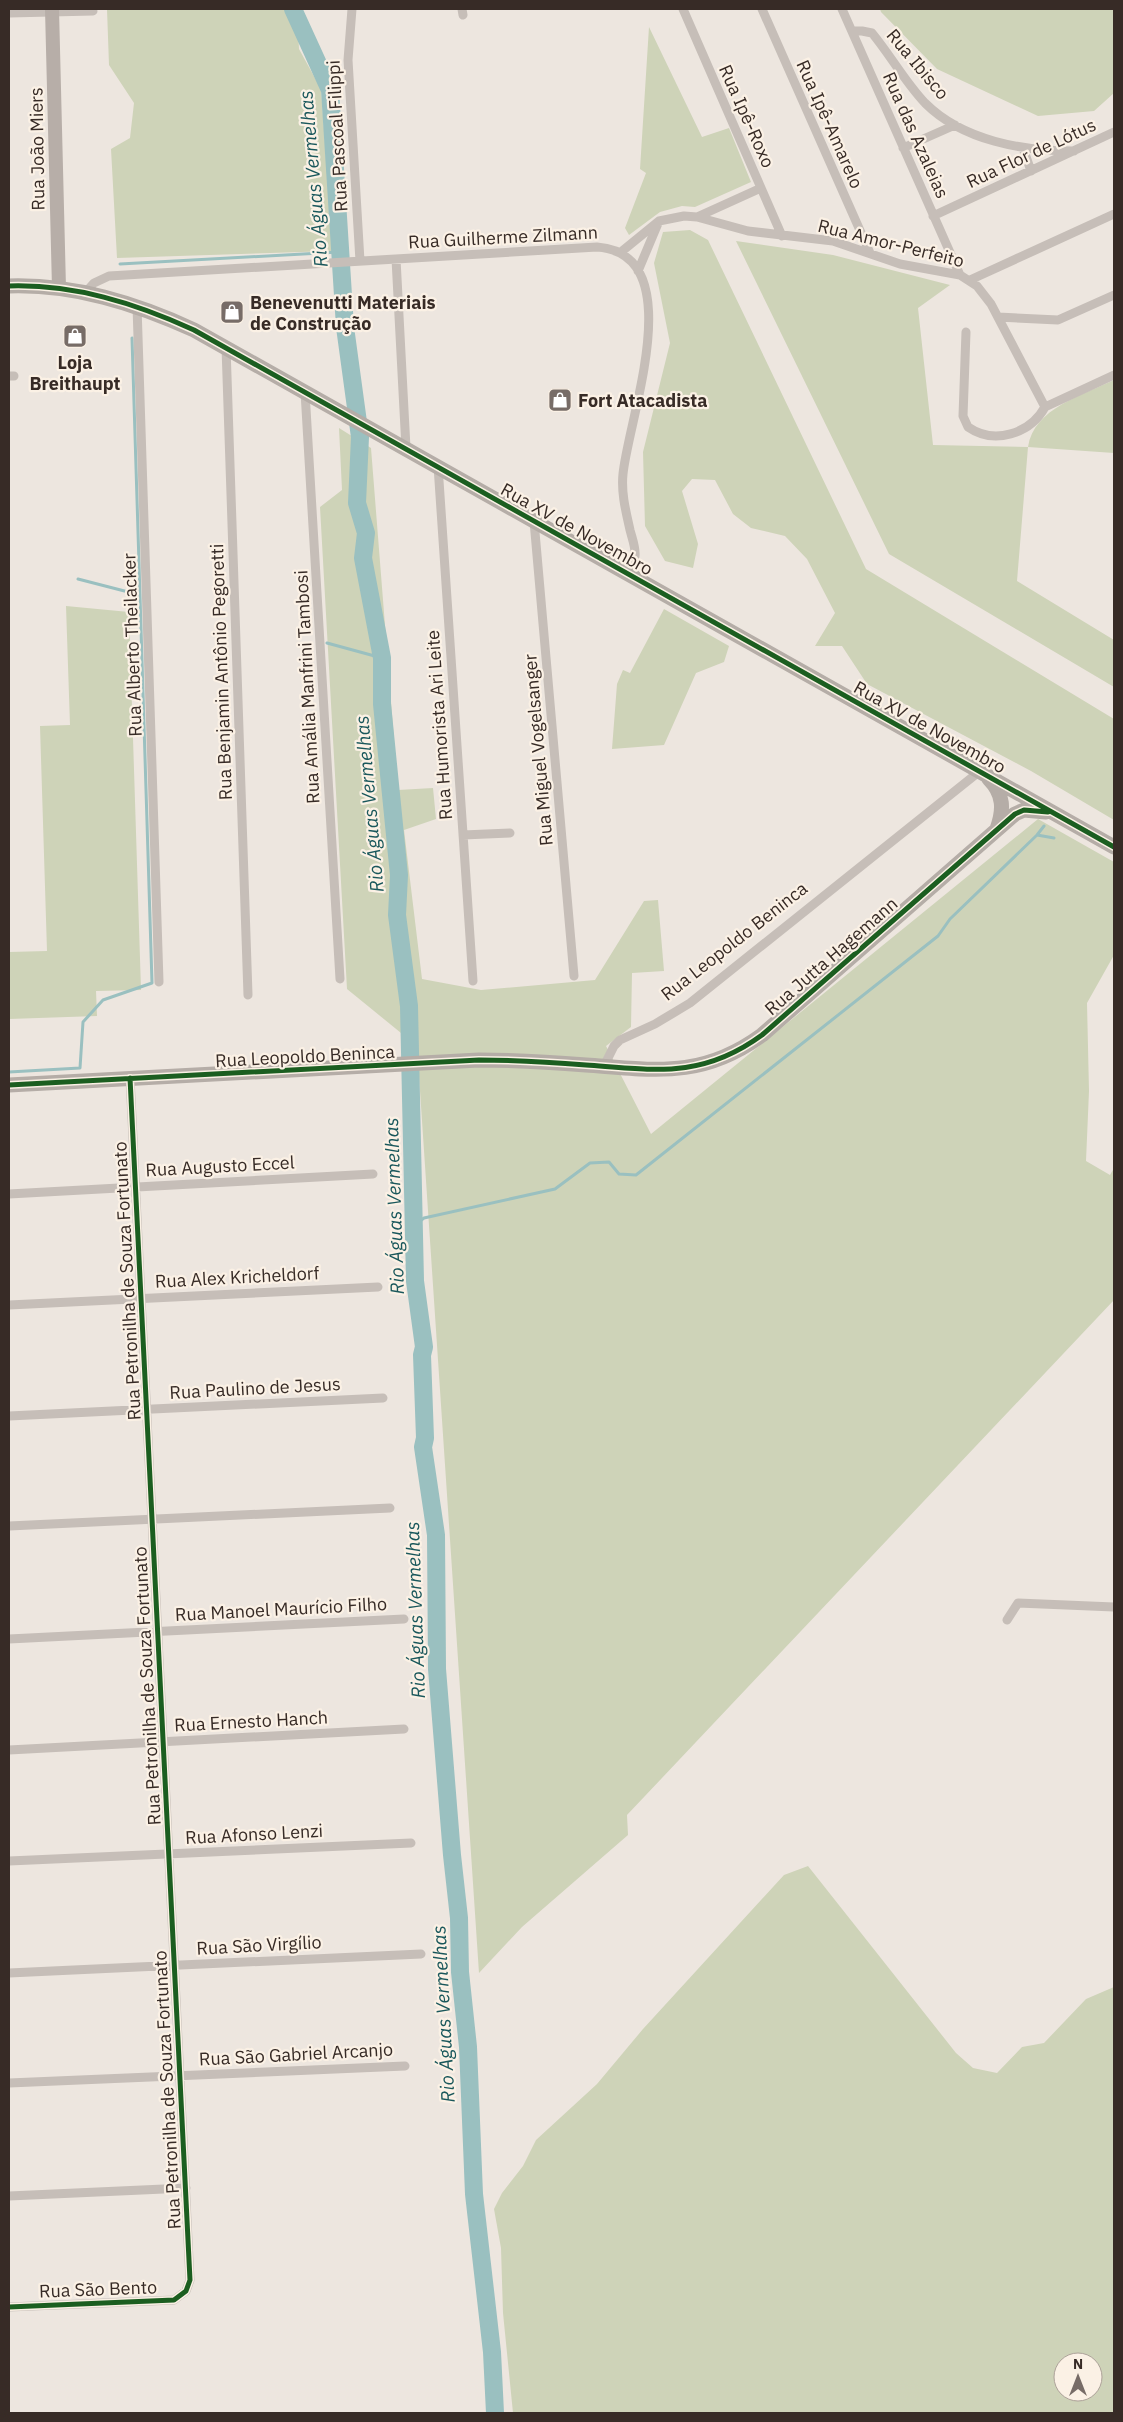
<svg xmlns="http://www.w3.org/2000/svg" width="1123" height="2422" font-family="'IBM Plex Sans',sans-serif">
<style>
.green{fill:#ced3b8;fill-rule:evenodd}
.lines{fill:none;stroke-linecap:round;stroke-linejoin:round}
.stream{stroke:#9ac0c0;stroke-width:3}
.river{stroke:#9ac0c0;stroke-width:18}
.street{stroke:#c6beb8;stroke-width:9}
.secondary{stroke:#b7aea8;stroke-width:14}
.primary{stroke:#b5ada7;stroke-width:15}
.cycleway-casing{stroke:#fbf1e5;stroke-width:8}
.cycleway{stroke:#1b5e20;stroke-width:5}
.labels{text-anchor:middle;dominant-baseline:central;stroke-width:4.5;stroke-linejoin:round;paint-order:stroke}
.street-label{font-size:18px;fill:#372b26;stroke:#fbf1e5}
.poi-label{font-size:18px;font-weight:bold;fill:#372b26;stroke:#fbf1e5;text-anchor:start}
.water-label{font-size:19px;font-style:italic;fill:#19575b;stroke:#fbf1e5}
</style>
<rect width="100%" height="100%" fill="#ede6df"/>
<path class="green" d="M 107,9 L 297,9 L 299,49 L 321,89 L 333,251 L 117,258 L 111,149 L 130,138 L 134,103 L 109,65 Z
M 880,9 L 1114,9 L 1114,93 L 1094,111 L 1038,116 L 937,69 L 881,12 Z
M 649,27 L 702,137 L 729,128 L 751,182 L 695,207 L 682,206 L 660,212 L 629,235 L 625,228 L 646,173 L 640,169 Z
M 690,230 L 708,240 L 866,569 L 1114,719 L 1114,820 L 1031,771 L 867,684 L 842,646 L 815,646 L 835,613 L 807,559 L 785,536 L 751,528 L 733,514 L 715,480 L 692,479 L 682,491 L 698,544 L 693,568 L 665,561 L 645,526 L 643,452 L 670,343 L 654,263 L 663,232 Z
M 736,241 L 833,255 L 950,285 L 918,308 L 933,445 L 1028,447 C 1034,408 1083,395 1114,380 L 1114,453 L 1028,447 L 1017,581 L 1114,640 L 1114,687 L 889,554 Z
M 339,428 L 371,448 L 398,790 L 433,788 L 436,819 L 404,830 L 422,979 L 481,990 L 595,980 L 644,901 L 658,900 L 664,971 L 632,973 L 631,1027 L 606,1046 L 651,1134 L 1038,819 L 1114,862 L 1114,955 L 1087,1003 L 1089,1091 L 1086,1161 L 1110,1175 L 1114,1168 L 1114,1300 L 627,1815 L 628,1835 L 522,1927 L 479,1973 L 417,1046 L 347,989 L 320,507 L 342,490 Z
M 66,606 L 129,612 L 141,990 L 96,991 L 97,1016 L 9,1019 L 9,952 L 47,951 L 40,726 L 70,725 Z
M 664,609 L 729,646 L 724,662 L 696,673 L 664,745 L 612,749 L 617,684 L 623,670 L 630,673 Z
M 808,1866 L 956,2053 L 973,2068 L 997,2073 L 1022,2047 L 1044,2043 L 1086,1999 L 1114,1987 L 1114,2413 L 513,2413 L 503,2313 L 501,2248 L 494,2209 L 502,2193 L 523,2166 L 536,2140 L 597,2084 L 643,2029 L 784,1875 ZM 1063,2362 L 1093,2362 L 1093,2392 L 1063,2392 Z"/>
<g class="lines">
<path class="stream" d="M 120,264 L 339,252
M 78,579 L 140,595
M 327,643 L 382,658
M 1037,835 L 1054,838
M 9,1072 L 80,1068 L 83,1022 L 103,1000 L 152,983 L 132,338
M 415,1225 L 424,1218 L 555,1189 L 590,1163 L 609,1162 L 619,1174 L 636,1175 L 938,936 L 950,919 L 1037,835 L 1044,826"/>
<path class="river" d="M 293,9 L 330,90 L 345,327 L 360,437 L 357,503 L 366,533 L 363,558 L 382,658 L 382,704 L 399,875 L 397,915 L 409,1006 L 415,1281 L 424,1347 L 422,1355 L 425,1438 L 423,1447 L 436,1535 L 437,1669 L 452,1855 L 459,1918 L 460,1972 L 468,2047 L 474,2194 L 492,2352 L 495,2413"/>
<path class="street" d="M 352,9 L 348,60 L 360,261
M 462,9 L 463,15
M 683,9 L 782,236
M 762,9 L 870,253
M 842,9 L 960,275
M 9,13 L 93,11
M 852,31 L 862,31 L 872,33 C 891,56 905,82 925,103 C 963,141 1023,151 1074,151
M 903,148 L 955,125
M 1023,148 L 1031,171
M 933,216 L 1114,132
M 697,217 L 761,188
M 621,252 L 659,221 L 684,216 L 697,217 L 748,231 L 833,241 L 900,264 L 960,275 L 977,286 L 991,304 L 1045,407
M 396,259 L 406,448
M 638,271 L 659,221
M 970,280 L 1114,214
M 86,292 L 94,283 L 109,276 L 597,247 C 692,254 628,419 623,474 C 621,493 626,512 630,530 C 632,538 636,548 635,556 C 634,562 630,568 628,573
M 137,306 L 159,982
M 998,317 L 1058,320 L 1114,295
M 966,332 L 963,416 L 968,427 C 994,445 1030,434 1045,407
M 226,347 L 248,995
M 9,376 L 14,376
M 305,392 L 340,979
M 1045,407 L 1114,375
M 438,466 L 473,981
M 534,521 L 574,976
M 463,835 L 510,833
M 604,1066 L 614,1046 L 620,1040 L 655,1024 L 690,1003 L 980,771
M 9,1194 L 373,1174
M 9,1305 L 378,1287
M 9,1416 L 383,1398
M 9,1526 L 390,1508
M 1007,1620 L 1018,1603 L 1114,1607
M 9,1639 L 404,1619
M 9,1750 L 404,1729
M 9,1861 L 411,1843
M 9,1973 L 421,1954
M 9,2083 L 405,2066
M 9,2196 L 186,2188
M 9,2307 L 174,2300 L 186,2291 L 190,2280 L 130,1078"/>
<path class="secondary" d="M 52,9 L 59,288"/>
<path class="primary" d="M 9,286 C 74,284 135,303 194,330 L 1114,847
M 989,779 C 1004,794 1004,810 997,829
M 9,1085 L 479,1060 C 515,1060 550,1062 586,1065 C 655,1070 702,1079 762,1035 L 1015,814 L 1024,810 L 1046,812"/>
<g class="cycleway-casing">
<path id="cycleway" d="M 9,286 C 74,284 135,303 194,330 L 1114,847
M 9,1085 L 479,1060 C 515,1060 550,1062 586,1065 C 655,1070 702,1079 762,1035 L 1015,814 L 1024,810 L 1048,812
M 9,2307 L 174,2300 L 186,2291 L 190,2280 L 130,1078"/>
</g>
<use href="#cycleway" class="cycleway"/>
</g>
<defs>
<g id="shop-square" transform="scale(1.25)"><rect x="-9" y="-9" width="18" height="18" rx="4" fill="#776c67" stroke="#fbf1e5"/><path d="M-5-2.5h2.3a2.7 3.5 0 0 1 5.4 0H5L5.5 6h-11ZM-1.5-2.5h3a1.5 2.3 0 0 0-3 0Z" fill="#fff"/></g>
</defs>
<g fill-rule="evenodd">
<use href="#shop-square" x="232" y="312"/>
<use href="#shop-square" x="75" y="336"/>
<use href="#shop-square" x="560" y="400"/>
</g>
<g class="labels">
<g class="street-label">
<text transform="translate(918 64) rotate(50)">Rua Ibisco</text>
<text transform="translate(747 116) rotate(66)">Rua Ipê-Roxo</text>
<text transform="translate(830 124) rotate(66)">Rua Ipê-Amarelo</text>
<text transform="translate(916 135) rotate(66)">Rua das Azaleias</text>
<text transform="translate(337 136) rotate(-93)">Rua Pascoal Filippi</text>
<text transform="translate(37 149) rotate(-91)">Rua João Miers</text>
<text transform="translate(1031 153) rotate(-25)">Rua Flor de Lótus</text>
<text transform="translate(503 237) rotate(-3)">Rua Guilherme Zilmann</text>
<text transform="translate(891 243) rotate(14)">Rua Amor-Perfeito</text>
<text transform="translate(577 529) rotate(29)">Rua XV de Novembro</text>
<text transform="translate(132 645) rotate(-92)">Rua Alberto Theilacker</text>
<text transform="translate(221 672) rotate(-92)">Rua Benjamin Antônio Pegoretti</text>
<text transform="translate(307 687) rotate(-93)">Rua Amália Manfrini Tambosi</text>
<text transform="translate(439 725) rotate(-94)">Rua Humorista Ari Leite</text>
<text transform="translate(930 727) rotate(29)">Rua XV de Novembro</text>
<text transform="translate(538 750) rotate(-95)">Rua Miguel Vogelsanger</text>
<text transform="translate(734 941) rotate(-38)">Rua Leopoldo Beninca</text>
<text transform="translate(831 956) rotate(-41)">Rua Jutta Hagemann</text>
<text transform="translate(305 1056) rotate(-3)">Rua Leopoldo Beninca</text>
<text transform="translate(220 1166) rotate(-3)">Rua Augusto Eccel</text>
<text transform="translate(237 1277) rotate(-3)">Rua Alex Kricheldorf</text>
<text transform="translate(127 1281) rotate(-93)">Rua Petronilha de Souza Fortunato</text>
<text transform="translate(255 1388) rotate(-3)">Rua Paulino de Jesus</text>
<text transform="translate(281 1609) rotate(-3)">Rua Manoel Maurício Filho</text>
<text transform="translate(147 1686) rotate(-93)">Rua Petronilha de Souza Fortunato</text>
<text transform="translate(251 1721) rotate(-3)">Rua Ernesto Hanch</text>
<text transform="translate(254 1834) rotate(-3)">Rua Afonso Lenzi</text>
<text transform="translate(259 1945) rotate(-3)">Rua São Virgílio</text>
<text transform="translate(296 2054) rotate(-3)">Rua São Gabriel Arcanjo</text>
<text transform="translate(167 2090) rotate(-93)">Rua Petronilha de Souza Fortunato</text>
<text transform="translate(98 2289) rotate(-2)">Rua São Bento</text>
</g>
<g class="poi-label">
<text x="250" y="302">Benevenutti Materiais<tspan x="250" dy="21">de Construção</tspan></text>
<text x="75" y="362" text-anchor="middle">Loja<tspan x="75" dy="21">Breithaupt</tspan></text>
<text x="578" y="400">Fort Atacadista</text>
</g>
<g class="water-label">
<text transform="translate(313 179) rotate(-95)">Rio Águas Vermelhas</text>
<text transform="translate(369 804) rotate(-95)">Rio Águas Vermelhas</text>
<text transform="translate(394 1206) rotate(-92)">Rio Águas Vermelhas</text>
<text transform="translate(415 1610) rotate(-92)">Rio Águas Vermelhas</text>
<text transform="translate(443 2014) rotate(-93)">Rio Águas Vermelhas</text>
</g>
</g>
<rect width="1123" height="2422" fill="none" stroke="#372b26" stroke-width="20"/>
<g transform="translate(1078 2377)"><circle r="24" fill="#fbf1e5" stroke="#ada299"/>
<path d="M0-4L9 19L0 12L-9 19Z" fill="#776c67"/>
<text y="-8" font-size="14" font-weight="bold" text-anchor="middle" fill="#372b26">N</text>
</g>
</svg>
